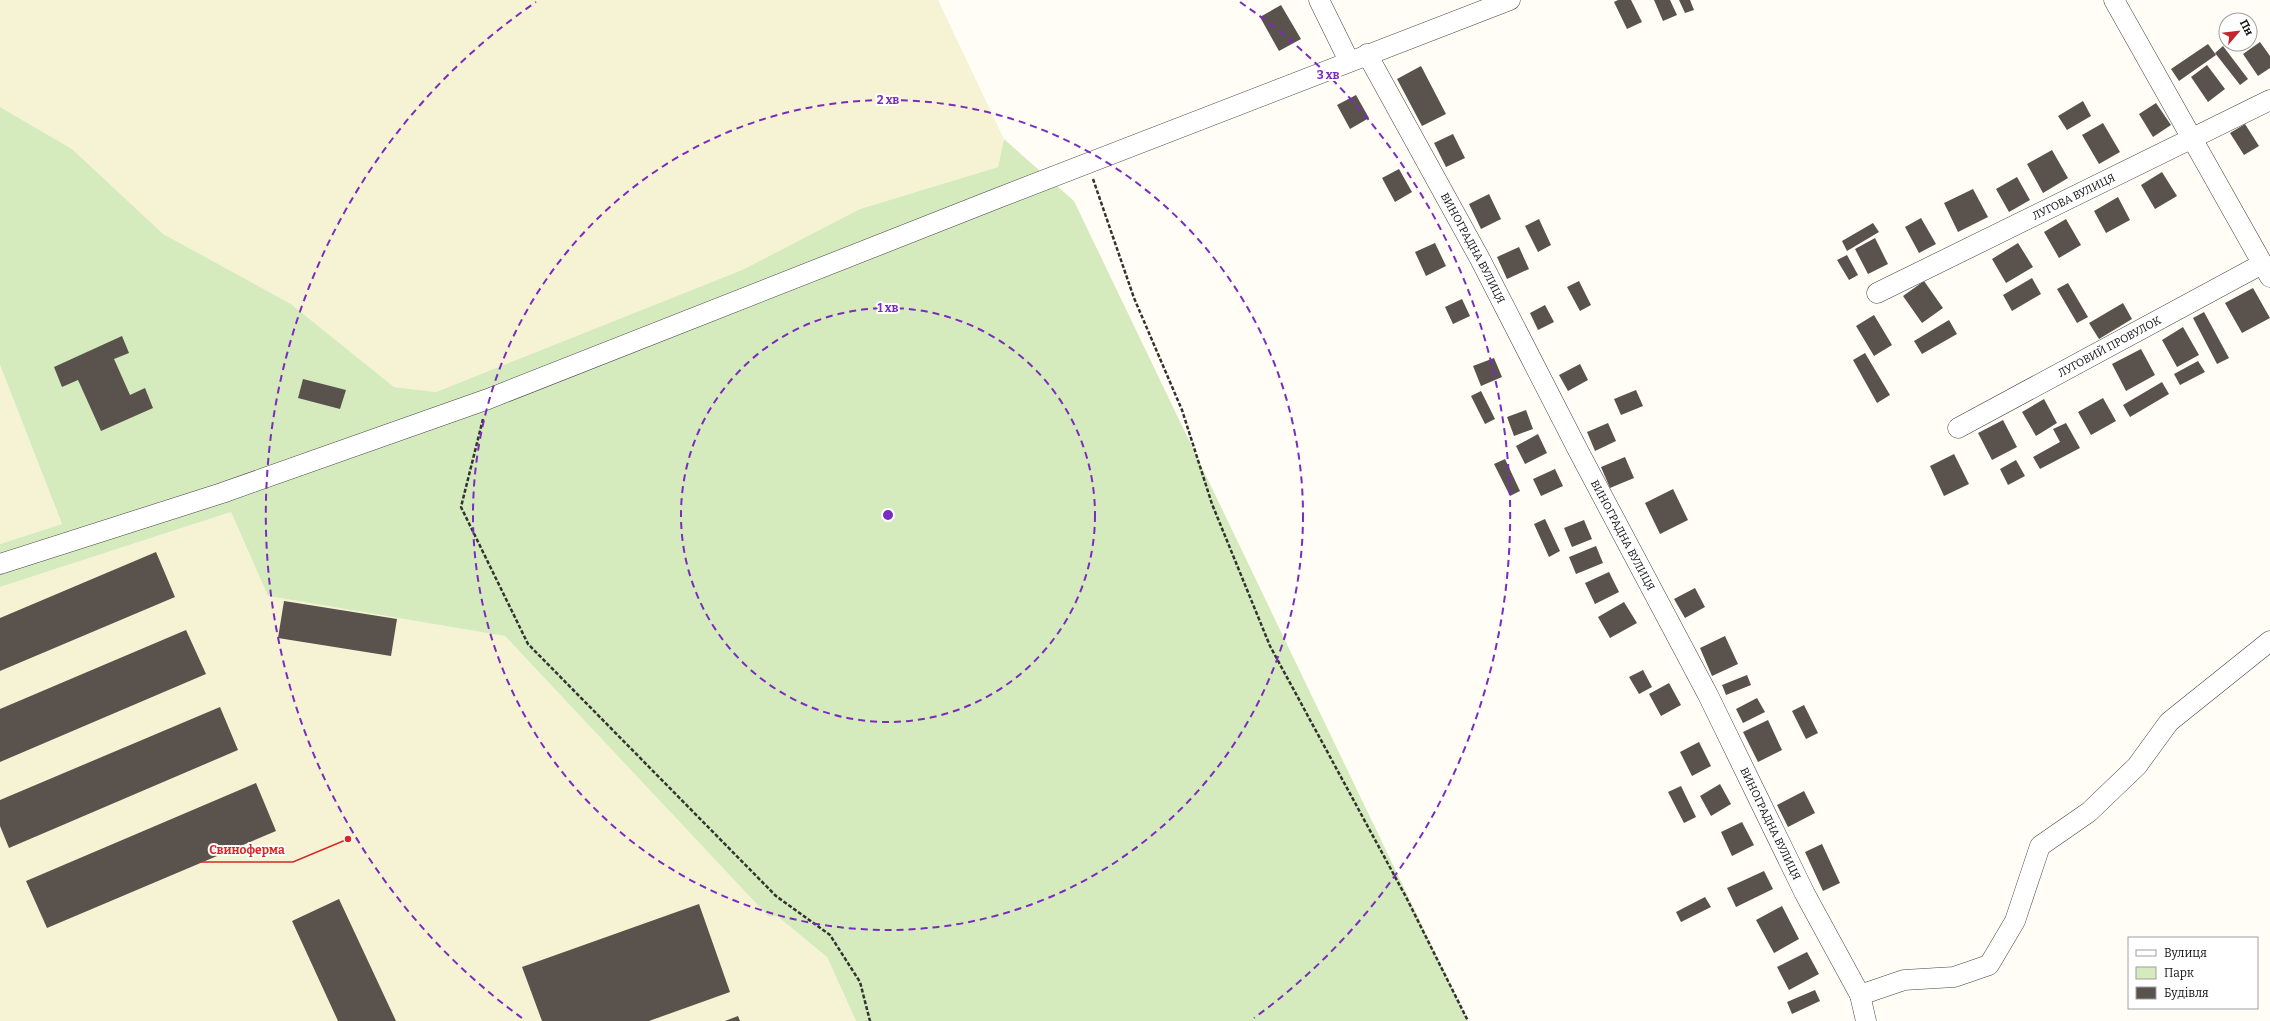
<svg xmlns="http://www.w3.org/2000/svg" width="2270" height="1021" font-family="Bitter,serif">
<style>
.farmland{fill:#f6f3d4}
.green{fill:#d5ebbd}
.building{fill:#5a524d}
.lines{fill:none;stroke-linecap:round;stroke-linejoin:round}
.minor-casing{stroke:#444;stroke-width:21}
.path{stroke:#333;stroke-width:2.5;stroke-dasharray:4 2;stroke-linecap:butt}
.minor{stroke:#fff;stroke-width:20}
.ring{fill:none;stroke:#7b2cbf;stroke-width:2;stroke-dasharray:7 5}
.labels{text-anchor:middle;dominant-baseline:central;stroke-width:4;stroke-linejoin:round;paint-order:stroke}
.street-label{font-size:11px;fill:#111;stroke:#fff}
.centre{fill:#7b2cbf;stroke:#fff;stroke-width:2}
.ring-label{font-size:12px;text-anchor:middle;font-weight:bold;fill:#7b2cbf;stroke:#fff;stroke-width:4;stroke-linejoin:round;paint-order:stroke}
.leader{fill:none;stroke:#d62828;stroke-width:1.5}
.callout-dot{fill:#d62828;stroke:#fff;stroke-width:1.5}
.callout-label{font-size:12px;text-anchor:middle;font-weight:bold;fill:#d62828;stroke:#fff;stroke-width:4;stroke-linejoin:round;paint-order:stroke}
</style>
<rect width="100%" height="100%" fill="#fffdf5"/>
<path class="farmland" d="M 0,0 L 938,0 L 1004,139 L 998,167 L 860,209 L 742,270 L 436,392 L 394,387 L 291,304 L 162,234 L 72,149 L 0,107 Z
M 0,365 L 62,524 L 0,544 Z
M 231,512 L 268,596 L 505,636 L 768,916 L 777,916 L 827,957 L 856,1021 L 0,1021 L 0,587 Z"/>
<path class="green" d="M 0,107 L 72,149 L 163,234 L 291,304 L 394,387 L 436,392 L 742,270 L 860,209 L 998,167 L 1004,139 L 1074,201 L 1468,1021 L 856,1021 L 827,957 L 777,916 L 768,916 L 505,636 L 268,596 L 231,512 L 0,587 L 0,544 L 62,524 L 0,365 Z"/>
<path class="building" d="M 1618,0 L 1631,0 L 1642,22 L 1627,29 L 1614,2 Z
M 1654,0 L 1670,0 L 1677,15 L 1663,21 Z
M 1679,0 L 1690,0 L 1694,10 L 1685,13 Z
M 1281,5 L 1301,39 L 1279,51 L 1260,17 Z
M 2260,42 L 2270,56 L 2270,68 L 2258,76 L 2243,54 Z
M 2208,44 L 2216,55 L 2179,81 L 2171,69 Z
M 2223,46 L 2248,79 L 2240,85 L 2215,53 Z
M 2207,65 L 2225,89 L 2208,102 L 2191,77 Z
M 1421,66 L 1446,114 L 1422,126 L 1397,79 Z
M 1356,95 L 1369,118 L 1350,129 L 1337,105 Z
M 2083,101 L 2091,116 L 2067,130 L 2058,116 Z
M 2156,103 L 2171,125 L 2153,137 L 2139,114 Z
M 2103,123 L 2120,152 L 2099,164 L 2082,135 Z
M 2245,124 L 2259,146 L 2244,155 L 2230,133 Z
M 1453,134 L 1465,158 L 1446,167 L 1434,143 Z
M 2052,150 L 2068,178 L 2043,193 L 2027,164 Z
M 1399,169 L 1412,192 L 1395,202 L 1382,178 Z
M 2162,172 L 2177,196 L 2155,209 L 2141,185 Z
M 2017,177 L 2030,200 L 2009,212 L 1996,189 Z
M 1973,189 L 1988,217 L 1958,232 L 1944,203 Z
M 1489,194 L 1501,219 L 1481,229 L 1469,204 Z
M 2118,197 L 2130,220 L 2106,233 L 2094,211 Z
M 1921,218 L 1936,244 L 1919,253 L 1905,227 Z
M 1539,219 L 1551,245 L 1538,252 L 1525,226 Z
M 2066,219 L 2081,245 L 2059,258 L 2044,232 Z
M 1873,223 L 1879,232 L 1847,251 L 1842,241 Z
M 1875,238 L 1888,264 L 1868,274 L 1855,249 Z
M 1435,243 L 1446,266 L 1426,276 L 1415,252 Z
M 2018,243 L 2033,267 L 2006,283 L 1992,259 Z
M 1519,247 L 1529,269 L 1507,279 L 1497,257 Z
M 1847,255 L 1858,275 L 1849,280 L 1837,260 Z
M 2032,278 L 2041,294 L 2012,311 L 2003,295 Z
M 1579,281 L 1591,305 L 1580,311 L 1567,287 Z
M 1924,281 L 1943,308 L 1922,323 L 1903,296 Z
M 2068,283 L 2088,317 L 2077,323 L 2057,289 Z
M 2253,288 L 2270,318 L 2242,333 L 2225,303 Z
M 1462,299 L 1470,316 L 1453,324 L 1445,307 Z
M 2123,303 L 2132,319 L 2099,339 L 2089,323 Z
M 1545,305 L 1554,322 L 1538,330 L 1530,313 Z
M 2204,312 L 2229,358 L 2217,364 L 2193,318 Z
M 1874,315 L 1892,345 L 1874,356 L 1856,326 Z
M 1949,320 L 1957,334 L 1922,354 L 1914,341 Z
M 2183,327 L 2199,355 L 2177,367 L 2162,340 Z
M 122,336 L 129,353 L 114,359 L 130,395 L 145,388 L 153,408 L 101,431 L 78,380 L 62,387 L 54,367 Z
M 2141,349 L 2155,375 L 2126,391 L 2112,364 Z
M 1865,353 L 1890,395 L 1877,403 L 1853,360 Z
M 1494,358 L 1502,377 L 1481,386 L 1473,366 Z
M 2198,361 L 2205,372 L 2180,385 L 2174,374 Z
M 1580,364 L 1588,380 L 1568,391 L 1559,375 Z
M 303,379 L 346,390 L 340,409 L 298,398 Z
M 2162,382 L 2169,394 L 2130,417 L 2123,405 Z
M 1636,390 L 1643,406 L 1621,415 L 1614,399 Z
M 1481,391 L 1495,419 L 1485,424 L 1471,396 Z
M 2103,398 L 2116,421 L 2091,435 L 2078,412 Z
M 2044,399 L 2057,423 L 2036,436 L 2022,412 Z
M 1526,410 L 1533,429 L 1514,436 L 1507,417 Z
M 2003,420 L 2017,447 L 1992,460 L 1978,433 Z
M 1608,423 L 1616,441 L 1595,451 L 1587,432 Z
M 2066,423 L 2080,448 L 2040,469 L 2033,457 L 2060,442 L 2053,429 Z
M 1538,434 L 1547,453 L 1525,464 L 1516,446 Z
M 1954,454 L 1969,484 L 1944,496 L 1930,466 Z
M 1625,457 L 1634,478 L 1610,488 L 1601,467 Z
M 1505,459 L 1520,491 L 1510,496 L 1494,464 Z
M 2016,460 L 2025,476 L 2008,485 L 2000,469 Z
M 1555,469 L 1563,486 L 1541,496 L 1533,479 Z
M 1673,489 L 1688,520 L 1660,534 L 1645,503 Z
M 1545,519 L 1560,551 L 1549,557 L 1534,524 Z
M 1584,520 L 1592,539 L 1572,547 L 1564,528 Z
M 1596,546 L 1603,563 L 1576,574 L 1569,557 Z
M 156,552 L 175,597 L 0,671 L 0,618 Z
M 1609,572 L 1619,592 L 1595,604 L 1585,583 Z
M 1695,588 L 1705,607 L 1685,618 L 1674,599 Z
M 284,601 L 397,619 L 391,656 L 278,638 Z
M 1624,602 L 1637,623 L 1610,638 L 1598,617 Z
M 186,630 L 206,674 L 0,762 L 0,709 Z
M 1725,636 L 1738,664 L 1712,676 L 1700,648 Z
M 1643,670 L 1652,687 L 1639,694 L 1629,677 Z
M 1747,675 L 1751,685 L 1726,695 L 1722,685 Z
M 1669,683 L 1681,705 L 1661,716 L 1649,694 Z
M 1757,698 L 1765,712 L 1743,723 L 1736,709 Z
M 1804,705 L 1818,733 L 1806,739 L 1792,711 Z
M 220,707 L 238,750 L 9,848 L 0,826 L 0,800 Z
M 1768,720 L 1782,750 L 1758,762 L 1743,732 Z
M 1699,742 L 1711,766 L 1692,776 L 1680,752 Z
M 256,783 L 276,831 L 47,928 L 26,881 Z
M 1720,784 L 1731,804 L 1711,816 L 1700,796 Z
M 1681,786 L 1696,817 L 1684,823 L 1668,792 Z
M 1804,791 L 1815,813 L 1788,827 L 1777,805 Z
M 1742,822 L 1754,845 L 1732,856 L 1721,832 Z
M 1822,844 L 1840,883 L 1823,891 L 1805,852 Z
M 1764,871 L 1773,889 L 1736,907 L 1727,888 Z
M 1705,897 L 1711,907 L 1681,922 L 1676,912 Z
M 339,899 L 396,1021 L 338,1021 L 292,921 Z
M 699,904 L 730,992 L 649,1021 L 542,1021 L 522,967 Z
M 1782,906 L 1799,939 L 1774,953 L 1756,920 Z
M 1807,952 L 1819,974 L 1789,990 L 1777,967 Z
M 1815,990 L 1820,1001 L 1792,1014 L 1787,1002 Z
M 738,1016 L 740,1021 L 725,1021 Z"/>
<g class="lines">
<g class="minor-casing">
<g id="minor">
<path d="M 1319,0 L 1349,61"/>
<path d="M 2114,0 L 2270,277"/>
<path id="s1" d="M 1367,54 L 1480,259 L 1580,454 L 1708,695 L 1805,894 L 1860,995 L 1866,1021"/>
<path id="s2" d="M 1877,293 L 2270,100"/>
<path id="s3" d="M 1958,428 L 2262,264"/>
<path d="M 0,564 L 222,493 L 488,399 L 998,198 L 1510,0"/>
<path d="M 1860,995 L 1904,980 L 1954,977 L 1989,965 L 2015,921 L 2040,846 L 2089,812 L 2137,766 L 2169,722 L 2270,641"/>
</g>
</g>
<path class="path" d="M 1093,179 L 1134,298 L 1182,410 L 1212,504 L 1270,646 L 1406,897 L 1468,1021
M 483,419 L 461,507 L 528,644 L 776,896 L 830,935 L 860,982 L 870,1021"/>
<use href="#minor" class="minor"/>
</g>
<g class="ring">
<circle cx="888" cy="515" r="207"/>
<circle cx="888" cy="515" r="415"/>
<path d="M522 1018A622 622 0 0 1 536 2M1240 2A622 622 0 0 1 1254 1018"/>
</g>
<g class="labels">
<g class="street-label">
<text stroke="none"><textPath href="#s2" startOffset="219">ЛУГОВА ВУЛИЦЯ</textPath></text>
<text stroke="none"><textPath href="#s1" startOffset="221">ВИНОГРАДНА ВУЛИЦЯ</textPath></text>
<text stroke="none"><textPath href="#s3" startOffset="172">ЛУГОВИЙ ПРОВУЛОК</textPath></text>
<text stroke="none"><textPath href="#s1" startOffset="545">ВИНОГРАДНА ВУЛИЦЯ</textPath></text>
<text stroke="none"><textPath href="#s1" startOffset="869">ВИНОГРАДНА ВУЛИЦЯ</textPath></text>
</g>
</g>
<circle cx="888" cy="515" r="6" class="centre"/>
<g class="ring-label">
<text x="1328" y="79">3 хв</text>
<text x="888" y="104">2 хв</text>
<text x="888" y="312">1 хв</text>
</g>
<path class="leader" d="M348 839L293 862H201"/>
<circle class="callout-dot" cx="348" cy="839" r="4"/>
<g class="callout-label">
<text x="247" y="854">Свиноферма</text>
</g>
<rect x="2128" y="937" width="130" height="72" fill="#ffffff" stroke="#a0a0a0"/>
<rect x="2136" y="950" width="20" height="6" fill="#ffffff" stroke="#a0a0a0"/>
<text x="2164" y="957" font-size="12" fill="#111111">Вулиця</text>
<rect x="2136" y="967" width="20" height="12" fill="#d5ebbd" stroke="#a0a0a0"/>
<text x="2164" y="977" font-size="12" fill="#111111">Парк</text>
<rect x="2136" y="987" width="20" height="12" fill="#5a524d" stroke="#a0a0a0"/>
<text x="2164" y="997" font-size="12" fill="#111111">Будівля</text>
<g transform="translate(2238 32) rotate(62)"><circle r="19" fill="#ffffff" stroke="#a0a0a0"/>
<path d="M0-3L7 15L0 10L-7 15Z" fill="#c4262e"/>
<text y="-6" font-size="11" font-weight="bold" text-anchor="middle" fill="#111111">Пн</text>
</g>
</svg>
